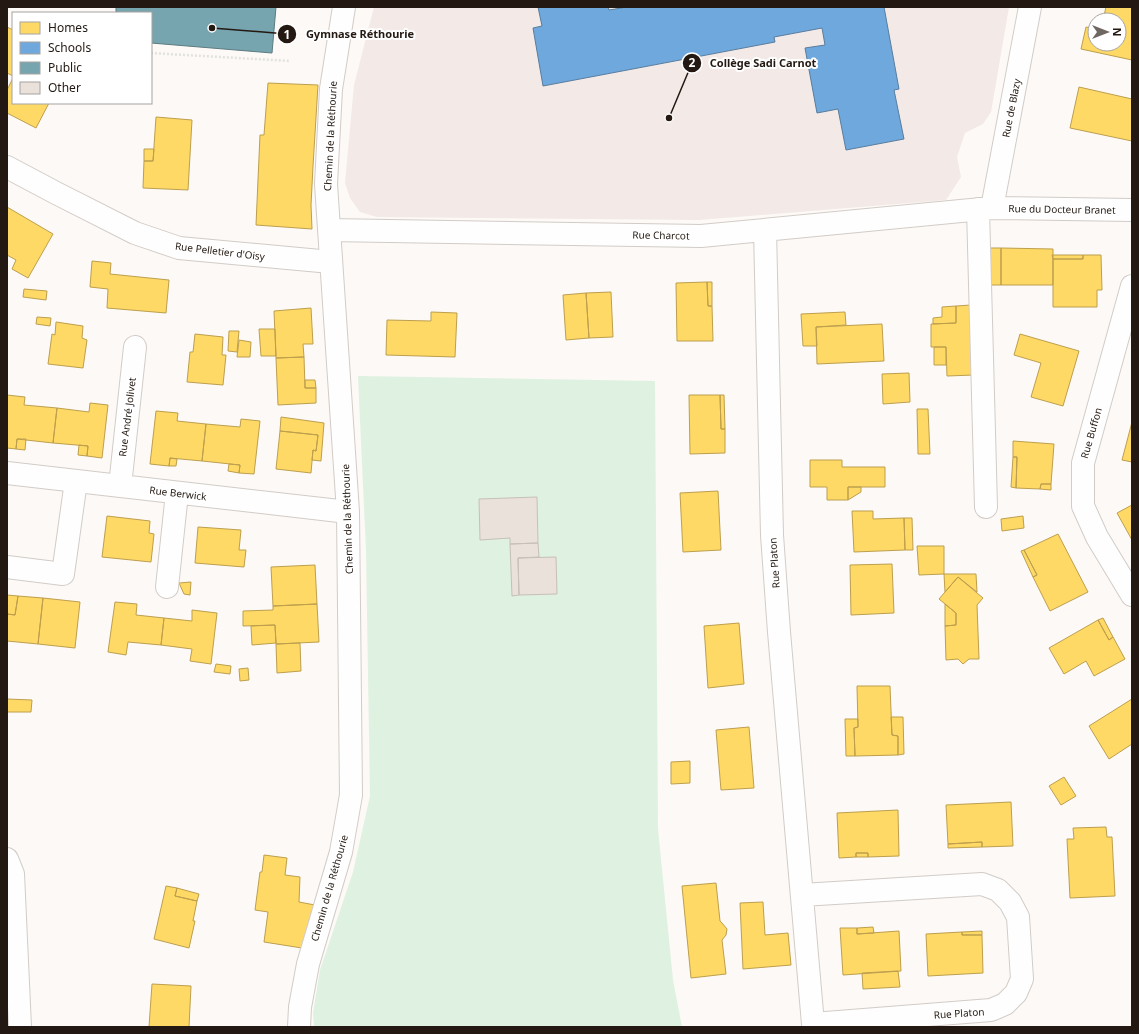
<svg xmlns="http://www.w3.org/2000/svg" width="1139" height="1034" font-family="'Noto Sans',sans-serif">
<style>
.education{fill:#f3e9e6}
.green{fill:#dff1e0}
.homes{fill:#ffd966;stroke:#bd9f4d}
.schools{fill:#6fa8dc;stroke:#587d9f}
.public{fill:#76a5af;stroke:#5d7b80}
.building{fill:#e9e1da;stroke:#c6bfba}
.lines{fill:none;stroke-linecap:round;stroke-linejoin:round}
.minor-casing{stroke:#d2ccc7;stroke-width:24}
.path{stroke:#e2e2e1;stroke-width:2.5;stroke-dasharray:2 2;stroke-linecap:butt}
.minor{stroke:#fffefe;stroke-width:22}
.labels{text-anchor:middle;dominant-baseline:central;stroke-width:4;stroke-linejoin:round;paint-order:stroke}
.street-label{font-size:10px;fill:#231912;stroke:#fff}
.leader{fill:none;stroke:#231912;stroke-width:1.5}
.callout-dot{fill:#231912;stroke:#fff;stroke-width:1.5}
.mark-label{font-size:12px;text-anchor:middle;font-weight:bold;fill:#fff}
.callout-label{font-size:11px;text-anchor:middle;font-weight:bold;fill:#231912;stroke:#fff;stroke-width:4;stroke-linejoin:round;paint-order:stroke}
</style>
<rect width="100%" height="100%" fill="#fcf9f6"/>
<path class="education" d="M 374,7 L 1009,7 L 991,112 L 983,124 L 965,133 L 957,157 L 961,177 L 946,200 L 699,220 L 377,217 L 360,212 L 350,198 L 345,183 L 354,85 Z"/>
<path class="green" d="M 358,376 L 655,381 L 658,829 L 673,980 L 682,1027 L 314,1027 L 313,1013 L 320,970 L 353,872 L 370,796 L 366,550 Z"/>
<path class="homes" d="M 1106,7 L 1132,7 L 1132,60 L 1081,49 L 1086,27 L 1095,29 L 1095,44 L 1119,44 L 1119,20 L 1103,20 Z
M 7,27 L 13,30 L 13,76 L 7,73 Z
M 13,78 L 13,103 L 49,103 L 36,128 L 7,113 L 7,90 Z
M 268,83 L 318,85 L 313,166 L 311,205 L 312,229 L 256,225 L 260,135 L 264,135 Z
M 1079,87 L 1132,99 L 1132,141 L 1070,128 Z
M 156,117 L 192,120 L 188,190 L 143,188 L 144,161 L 153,161 Z
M 144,149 L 154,149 L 153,161 L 144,161 Z
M 7,207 L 53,234 L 28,278 L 12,269 L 16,260 L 7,255 Z
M 988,248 L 1001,248 L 1001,285 L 989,285 Z
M 1001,248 L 1053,249 L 1053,285 L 1001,285 Z
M 1052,255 L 1083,255 L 1083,259 L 1053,259 Z
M 1083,255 L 1101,255 L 1102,290 L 1097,290 L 1097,307 L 1053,307 L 1053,259 L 1083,259 Z
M 92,261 L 111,263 L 110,274 L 169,280 L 166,313 L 107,308 L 108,289 L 90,287 Z
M 707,282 L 708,306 L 712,306 L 713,341 L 677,341 L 676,283 Z
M 707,282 L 712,282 L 712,306 L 708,306 Z
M 24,289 L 47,291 L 46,300 L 23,297 Z
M 611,292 L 613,337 L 589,338 L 586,293 Z
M 586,293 L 589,338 L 566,340 L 563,295 Z
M 971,305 L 974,375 L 947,376 L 946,347 L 931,347 L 931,324 L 956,323 L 956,306 Z
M 956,306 L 956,323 L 933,324 L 933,318 L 942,317 L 942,307 Z
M 311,308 L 313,344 L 303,344 L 304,357 L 276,358 L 274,311 Z
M 431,312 L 457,313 L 455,357 L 386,355 L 387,320 L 431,321 Z
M 845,312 L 846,325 L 816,327 L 817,346 L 803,346 L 801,314 Z
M 37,317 L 51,318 L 50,326 L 36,324 Z
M 56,322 L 83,326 L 82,338 L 87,340 L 83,368 L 48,364 L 52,334 L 55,335 Z
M 882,324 L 884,361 L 817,364 L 816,327 Z
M 259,329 L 275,329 L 276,356 L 261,356 Z
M 229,331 L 239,331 L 237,352 L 228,351 Z
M 195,334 L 223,337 L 222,355 L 226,355 L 223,385 L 187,382 L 190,352 L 193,352 Z
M 1020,334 L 1079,351 L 1063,406 L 1031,397 L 1041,363 L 1014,355 Z
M 239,340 L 251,342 L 250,357 L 237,357 Z
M 934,347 L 946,347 L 946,365 L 934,365 Z
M 304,357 L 305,388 L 316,388 L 316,403 L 278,405 L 276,358 Z
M 909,373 L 910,402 L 883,404 L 882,374 Z
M 305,380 L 315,380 L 316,388 L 305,388 Z
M 7,395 L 25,397 L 24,405 L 57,408 L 53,443 L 17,439 L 16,449 L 7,448 Z
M 689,395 L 720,395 L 721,429 L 725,429 L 725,453 L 690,454 Z
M 720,395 L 724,395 L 725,429 L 721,429 Z
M 90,403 L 108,405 L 102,458 L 87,456 L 88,446 L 53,443 L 57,408 L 89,412 Z
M 917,409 L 928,409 L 930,454 L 918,454 Z
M 156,411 L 178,413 L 177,421 L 206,424 L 202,461 L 170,458 L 169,466 L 150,464 Z
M 281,417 L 324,423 L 321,461 L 312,460 L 313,450 L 316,451 L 318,435 L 280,431 Z
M 241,419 L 260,421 L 254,474 L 239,473 L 240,465 L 202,461 L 206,424 L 240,427 Z
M 1132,422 L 1132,462 L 1122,460 Z
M 280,431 L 318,435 L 316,451 L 313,450 L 311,473 L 276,469 Z
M 17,439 L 26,439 L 25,450 L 16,449 Z
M 1013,441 L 1054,444 L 1051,484 L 1041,484 L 1040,489 L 1016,488 L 1017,457 L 1013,457 Z
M 79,445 L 88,446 L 87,456 L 78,455 Z
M 1013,457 L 1017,457 L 1016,488 L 1011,487 Z
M 170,458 L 177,459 L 176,466 L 169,466 Z
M 810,460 L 842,460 L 842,467 L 885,467 L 885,487 L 848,487 L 848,500 L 827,500 L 827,487 L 810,487 Z
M 229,464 L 240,465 L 239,473 L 228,471 Z
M 1041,484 L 1051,484 L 1051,490 L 1040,489 Z
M 848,487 L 861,487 L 861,492 L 848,500 Z
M 718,491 L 721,550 L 683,552 L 680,493 Z
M 1132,505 L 1132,540 L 1117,513 Z
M 852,511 L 873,511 L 873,519 L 904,518 L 905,550 L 854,552 Z
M 107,516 L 150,521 L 149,533 L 154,534 L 151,562 L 102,557 Z
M 1023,516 L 1024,528 L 1002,531 L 1001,519 Z
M 904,518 L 912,518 L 913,550 L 905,550 Z
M 198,527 L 241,530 L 239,550 L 246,550 L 244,567 L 195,563 Z
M 1058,534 L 1088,592 L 1050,611 L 1033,577 L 1037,575 L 1024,550 Z
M 917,546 L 944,546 L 944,574 L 919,575 Z
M 1024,550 L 1037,575 L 1033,577 L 1021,551 Z
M 892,564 L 894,613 L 851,615 L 850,565 Z
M 315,565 L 317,604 L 273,606 L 271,567 Z
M 944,574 L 976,574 L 977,592 L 958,577 L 945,592 Z
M 958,577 L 983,598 L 977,605 L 979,659 L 969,659 L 963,664 L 958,659 L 946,660 L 945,626 L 956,625 L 956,613 L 939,599 Z
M 191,582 L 190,595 L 184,594 L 179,583 Z
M 7,595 L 18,596 L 15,615 L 7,614 Z
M 18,596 L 43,598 L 38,644 L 7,641 L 7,614 L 15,615 Z
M 43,598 L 80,602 L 75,648 L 38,644 Z
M 115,602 L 137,604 L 136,615 L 164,618 L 161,645 L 128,642 L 126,655 L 108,652 Z
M 317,604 L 319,642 L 276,644 L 275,625 L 243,626 L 243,611 L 273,610 L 273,606 Z
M 945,604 L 956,613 L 956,625 L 945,626 Z
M 192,610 L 217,613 L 211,664 L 190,661 L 192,649 L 161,645 L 164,618 L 192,621 Z
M 1103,618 L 1113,637 L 1109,640 L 1098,620 Z
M 1098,620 L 1109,640 L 1113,637 L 1125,659 L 1094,676 L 1086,661 L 1064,674 L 1049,648 Z
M 739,623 L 744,684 L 708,688 L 704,626 Z
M 275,625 L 276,643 L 252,645 L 251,626 Z
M 300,643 L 301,671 L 277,673 L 276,644 Z
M 216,664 L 231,666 L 230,674 L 214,672 Z
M 248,668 L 249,680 L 240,681 L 239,669 Z
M 857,686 L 890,686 L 892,735 L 898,736 L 898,755 L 855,756 L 854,728 L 858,727 Z
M 7,699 L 32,700 L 31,712 L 7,712 Z
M 1132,699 L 1132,744 L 1109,759 L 1089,726 Z
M 891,717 L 903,717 L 904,754 L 898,755 L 898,736 L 892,735 Z
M 845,719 L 858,719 L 858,727 L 854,728 L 855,756 L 846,756 Z
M 749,727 L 754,788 L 721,790 L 716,730 Z
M 690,761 L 690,783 L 671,784 L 671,762 Z
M 1064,777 L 1076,796 L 1061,805 L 1049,786 Z
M 1011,802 L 1013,846 L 982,847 L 982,842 L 948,844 L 946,805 Z
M 898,810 L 899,856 L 868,857 L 868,853 L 856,853 L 856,857 L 839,858 L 837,813 Z
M 1106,827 L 1107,837 L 1112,837 L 1115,896 L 1070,898 L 1067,839 L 1074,839 L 1073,828 Z
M 982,842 L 982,847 L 948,848 L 948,844 Z
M 856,853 L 868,853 L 868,857 L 856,857 Z
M 264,855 L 287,858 L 285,875 L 300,877 L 299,902 L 315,905 L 302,948 L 264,942 L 268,912 L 255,910 L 260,872 L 262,872 Z
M 716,883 L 720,921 L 722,923 L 727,929 L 726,935 L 722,940 L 726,974 L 691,978 L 682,886 Z
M 166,886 L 177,888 L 175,896 L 197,901 L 193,921 L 195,921 L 189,948 L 154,939 Z
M 177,888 L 199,894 L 197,901 L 175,896 Z
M 763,902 L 765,935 L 788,933 L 791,965 L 743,969 L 740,903 Z
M 873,927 L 874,933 L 857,934 L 857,928 Z
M 840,928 L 857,928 L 857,934 L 899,931 L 901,971 L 843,975 Z
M 982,931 L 982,935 L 962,935 L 962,932 Z
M 962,932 L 962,935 L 982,935 L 983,973 L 928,976 L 926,934 Z
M 898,971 L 900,987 L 863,989 L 862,973 Z
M 152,984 L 191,986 L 189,1027 L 149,1027 Z"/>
<path class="schools" d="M 538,7 L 608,7 L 609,10 L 627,7 L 884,7 L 899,89 L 894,90 L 904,139 L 846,150 L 838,109 L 817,113 L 805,48 L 825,45 L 822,28 L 774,37 L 775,42 L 543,86 L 533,28 L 542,26 Z"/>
<path class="public" d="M 116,7 L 276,7 L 272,53 L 151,43 L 151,13 L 116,13 Z"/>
<path class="building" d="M 537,497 L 538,543 L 510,544 L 510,538 L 480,540 L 479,499 Z
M 538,543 L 539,557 L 518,558 L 519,595 L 512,596 L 510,544 Z
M 556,557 L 557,594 L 519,595 L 518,558 Z"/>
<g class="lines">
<g class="minor-casing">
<path id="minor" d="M 7,167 L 56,193 L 135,233 L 179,248 L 331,262
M 992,208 L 1030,7
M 978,209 L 986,507
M 329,230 L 701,236 L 992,208 L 1132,210
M 765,230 L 772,535 L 779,632 L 813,1024 L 991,1010 L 1005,1004 L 1016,993 L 1022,979 L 1018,917 L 1010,902 L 998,890 L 982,884 L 802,895
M 1132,286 L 1083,463 L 1083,506 L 1097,537 L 1132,595
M 7,473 L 348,512
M 120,486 L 135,347
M 7,567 L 63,574 L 76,481
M 167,587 L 177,493
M 7,859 L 13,874 L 20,1027
M 299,1027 L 300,1007 L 308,964 L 341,852 L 351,795 L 348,512 L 326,184 L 331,89 L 344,7"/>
</g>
<path class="path" d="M 151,53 L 290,61"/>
<use href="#minor" class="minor"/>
</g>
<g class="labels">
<g class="street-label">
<text transform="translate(1011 108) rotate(-79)">Rue de Blazy</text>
<text transform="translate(330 136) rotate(-87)">Chemin de la Réthourie</text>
<text transform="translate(1062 209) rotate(1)">Rue du Docteur Branet</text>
<text transform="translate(661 235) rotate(1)">Rue Charcot</text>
<text transform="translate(220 251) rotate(7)">Rue Pelletier d'Oisy</text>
<text transform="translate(127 417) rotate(-83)">Rue André Jolivet</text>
<text transform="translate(1091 433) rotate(-74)">Rue Buffon</text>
<text transform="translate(178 493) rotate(7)">Rue Berwick</text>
<text transform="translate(347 519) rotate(-92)">Chemin de la Réthourie</text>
<text transform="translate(774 563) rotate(-94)">Rue Platon</text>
<text transform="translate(329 888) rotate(-74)">Chemin de la Réthourie</text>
<text transform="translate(959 1013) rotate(-4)">Rue Platon</text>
</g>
</g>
<path class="leader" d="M212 28L287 34M669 118L692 63"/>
<g class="callout-dot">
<circle cx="212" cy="28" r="4"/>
<circle cx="669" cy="118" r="4"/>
<circle cx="287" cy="34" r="10"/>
<circle cx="692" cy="63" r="10"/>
</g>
<g class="mark-label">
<text x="287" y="39">1</text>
<text x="692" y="67">2</text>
</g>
<g class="callout-label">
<text x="360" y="38">Gymnase Réthourie</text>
<text x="763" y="67">Collège Sadi Carnot</text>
</g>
<rect width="1139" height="1034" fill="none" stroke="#231912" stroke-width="16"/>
<rect x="12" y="12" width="140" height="92" fill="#ffffff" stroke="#a7a3a0"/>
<rect x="20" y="22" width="20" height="12" fill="#ffd966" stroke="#a7a3a0"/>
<text x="48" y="32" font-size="12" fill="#231912">Homes</text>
<rect x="20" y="42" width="20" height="12" fill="#6fa8dc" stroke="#a7a3a0"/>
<text x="48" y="52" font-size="12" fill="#231912">Schools</text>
<rect x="20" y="62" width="20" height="12" fill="#76a5af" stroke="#a7a3a0"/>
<text x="48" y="72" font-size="12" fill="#231912">Public</text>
<rect x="20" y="82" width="20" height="12" fill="#e9e1da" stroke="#a7a3a0"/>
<text x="48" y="92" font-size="12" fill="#231912">Other</text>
<g transform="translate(1107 32) rotate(90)"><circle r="19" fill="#ffffff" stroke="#a7a3a0"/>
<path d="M0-3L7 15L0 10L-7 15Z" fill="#6f6762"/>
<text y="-6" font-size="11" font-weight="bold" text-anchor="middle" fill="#231912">N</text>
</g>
</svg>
